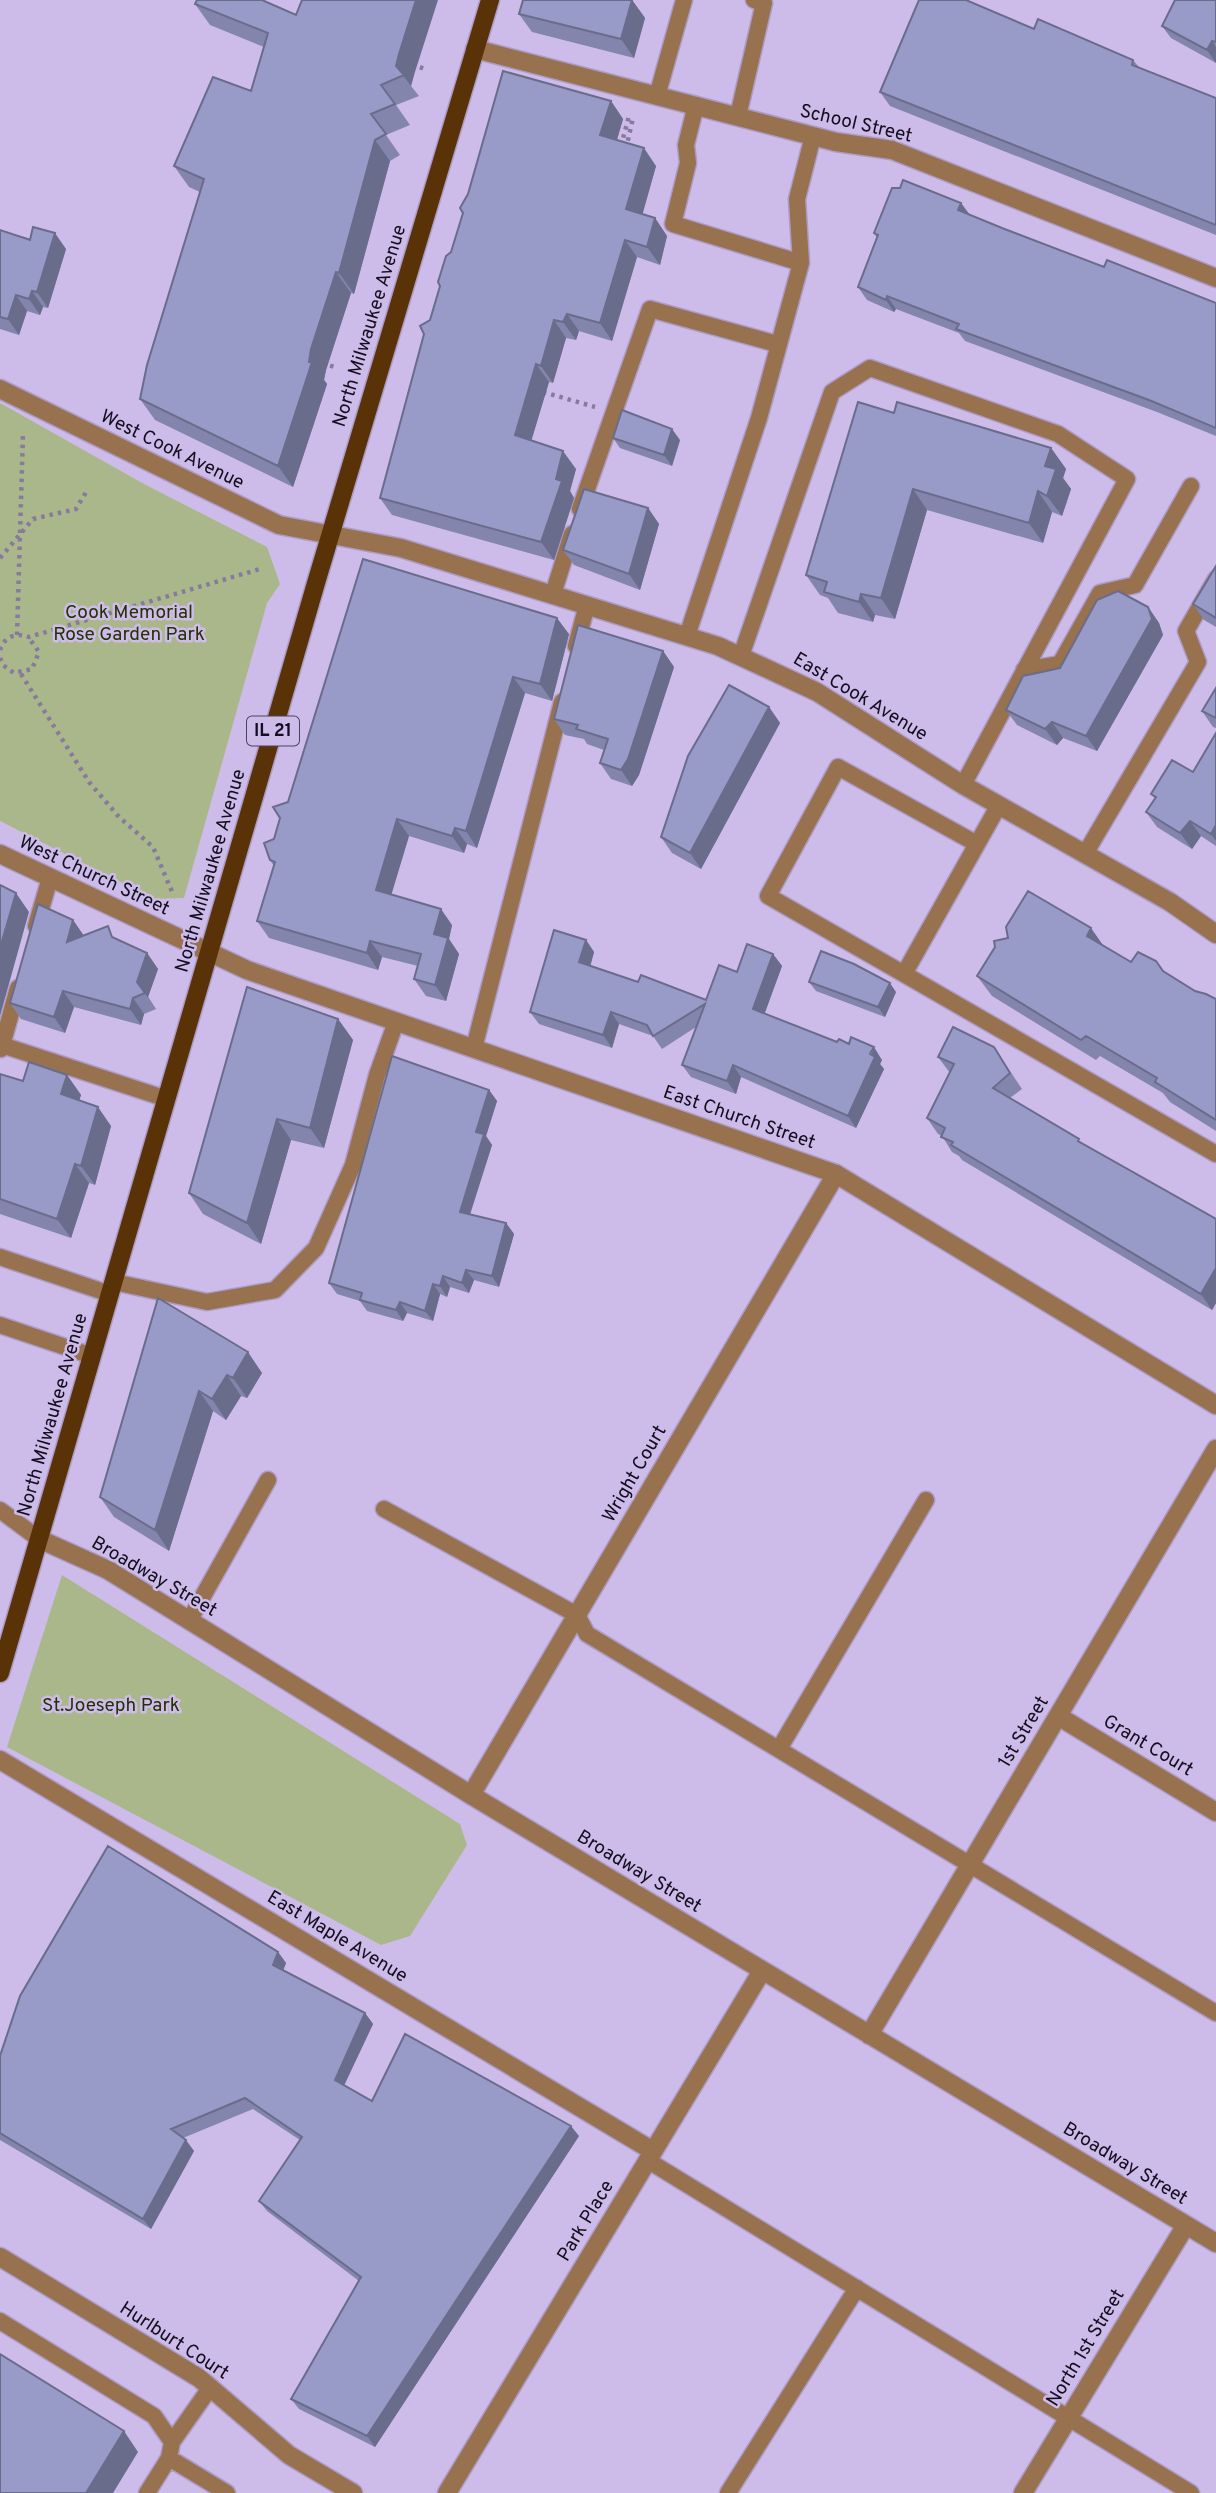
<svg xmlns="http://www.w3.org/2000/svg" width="1216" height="2493" font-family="Overpass,sans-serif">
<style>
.green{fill:#aab78b}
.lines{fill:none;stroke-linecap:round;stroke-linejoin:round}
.service-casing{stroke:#ac9cc5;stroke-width:19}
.minor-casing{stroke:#ac9cc5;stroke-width:21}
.tertiary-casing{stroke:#ac9cc5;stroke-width:21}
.primary-casing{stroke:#ac9cc5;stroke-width:21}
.path{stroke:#877a9d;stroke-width:4.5;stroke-dasharray:3.5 5;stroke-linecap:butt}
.service{stroke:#98714f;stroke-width:16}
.minor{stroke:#98714f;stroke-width:18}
.tertiary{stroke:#98714f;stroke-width:18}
.primary{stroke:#5a3208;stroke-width:18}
.wall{fill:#8385ac}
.shaded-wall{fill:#6a6c8c}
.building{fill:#989bc8;stroke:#6a6c8c;stroke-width:2}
.labels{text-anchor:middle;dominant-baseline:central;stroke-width:5;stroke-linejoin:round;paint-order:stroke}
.shield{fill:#cdbcea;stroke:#4b425a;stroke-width:2}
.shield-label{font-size:18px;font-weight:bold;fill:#130d1d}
.street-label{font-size:19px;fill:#130d1d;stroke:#cdbcea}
.park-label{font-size:19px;fill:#263100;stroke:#cdbcea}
</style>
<rect width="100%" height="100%" fill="#cdbcea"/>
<path class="green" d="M 0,403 L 144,484 L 267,547 L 280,584 L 267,603 L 184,898 L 154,899 L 0,821 Z
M 62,1575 L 460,1824 L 467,1845 L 410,1936 L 381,1945 L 7,1747 Z"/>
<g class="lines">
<g class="service-casing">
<path id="service" d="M 657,96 L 684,0
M 696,105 L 686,145 L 688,163 L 673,224 L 801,263
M 738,116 L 764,3 L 754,0
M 580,509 L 650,309 L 777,344
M 553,594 L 572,534
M 687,636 L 759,418 L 801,263 L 797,199 L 813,136
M 576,646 L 587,605
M 741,656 L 832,392 L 870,368 L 1058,434 L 1127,479 L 963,785
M 1024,670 L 1060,664 L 1100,593 L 1135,585 L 1191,486
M 999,805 L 904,974 L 1216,1154
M 1085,854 L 1198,662 L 1186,631 L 1216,579
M 36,926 L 50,878
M 904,974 L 768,896 L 838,767 L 977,844
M 2,1045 L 167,1099
M 474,1048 L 562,702
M 1,1049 L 18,988
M 0,1257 L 110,1294
M 114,1282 L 207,1302 L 275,1290 L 316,1248 L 353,1165 L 377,1075 L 396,1022
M 0,1325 L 92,1356
M 384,1509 L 577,1615 L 587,1634 L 1216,2013
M 0,1510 L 39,1539
M 189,1621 L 268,1480
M 779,1749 L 926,1500
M 647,2160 L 1191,2493
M 0,2321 L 154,2416 L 172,2442
M 169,2458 L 227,2493
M 147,2493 L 169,2458 L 172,2442 L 210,2388
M 728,2493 L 857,2288"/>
</g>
<g class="minor-casing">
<path id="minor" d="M 475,49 L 836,142 L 892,150 L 1216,278
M 39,1539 L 108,1570 L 471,1795 L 1216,2243
M 1058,1716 L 1216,1812
M 0,1760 L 653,2151
M 471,1795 L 836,1174
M 869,2035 L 1216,1449
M 0,2257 L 199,2378 L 289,2455 L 353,2493
M 447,2493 L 762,1971
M 1023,2493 L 1186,2225"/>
</g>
<g class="tertiary-casing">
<path id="tertiary" d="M 0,389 L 279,525 L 401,548 L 718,646 L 817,692 L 963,785 L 1170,902 L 1216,934
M 0,854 L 247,970 L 836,1174 L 1216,1405"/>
</g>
<g class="primary-casing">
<path id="primary" d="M 0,1673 L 316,583 L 490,0"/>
</g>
<path class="path" d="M 412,64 L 427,70
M 621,146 L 629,116
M 626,149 L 633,118
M 322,363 L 338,368
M 543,392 L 595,407
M 0,558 L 33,519 L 76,509 L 88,489
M 17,635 L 23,434
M 0,650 C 4,637 16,632 29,637 L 260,569
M 0,658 L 3,665 L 14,673 L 32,669 L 39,652 L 29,638
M 21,674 L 89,782 L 119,817 L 153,847 L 173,894"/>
<use href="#service" class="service"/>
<use href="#minor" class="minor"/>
<use href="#tertiary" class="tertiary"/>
<use href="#primary" class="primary"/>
</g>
<path class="wall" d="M 632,0 L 645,18 L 634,58 L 532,32 L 519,14 Z
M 1216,0 L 1216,63 L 1171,38 L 1162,26 Z
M 195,4 L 296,15 L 414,75 L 411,86 L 419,96 L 396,105 L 410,125 L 386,135 L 400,155 L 390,161 L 354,294 L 351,293 L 326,370 L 324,380 L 327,384 L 293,487 L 155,420 L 140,399 L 200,192 L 189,187 L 174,166 L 251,91 L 264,47 L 210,25 Z
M 1034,29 L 1133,60 L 1139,67 L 1216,98 L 1216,235 L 890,106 L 880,92 Z
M 611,101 L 623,119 L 617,140 L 656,166 L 642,214 L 655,218 L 667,236 L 660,265 L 637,257 L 612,341 L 579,331 L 576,340 L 566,338 L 553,383 L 549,382 L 531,440 L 576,469 L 570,491 L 574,498 L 554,560 L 392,515 L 380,498 L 430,320 L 451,252 Z
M 900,188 L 961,203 L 969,215 L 1104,267 L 1216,303 L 1216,436 L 1157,412 L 965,341 L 959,333 L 896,309 L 894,312 L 867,300 L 858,287 L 877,238 L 874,233 Z
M 0,230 L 66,249 L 48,308 L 43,307 L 40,315 L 27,311 L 19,335 L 0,329 Z
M 894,413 L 1051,448 L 1066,469 L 1063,478 L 1071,489 L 1062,516 L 1052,512 L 1043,543 L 927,510 L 895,619 L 875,615 L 873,622 L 838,613 L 828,598 L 820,595 L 806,575 Z
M 613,438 L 680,440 L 672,466 L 620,448 Z
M 648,508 L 659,524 L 640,590 L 574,565 L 563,550 Z
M 1216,566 L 1216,627 L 1204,620 L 1193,604 Z
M 1148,607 L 1159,623 L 1163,635 L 1097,751 L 1063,738 L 1057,745 L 1017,725 L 1006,710 L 1060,668 Z
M 569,634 L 552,701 L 525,693 L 477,848 L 467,844 L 464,853 L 409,836 L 391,894 L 452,925 L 449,939 L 459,954 L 446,1001 L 426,996 L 414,979 L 418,966 L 382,957 L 378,970 L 269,938 L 257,921 L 274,866 L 270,860 L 274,839 L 288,802 Z
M 663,651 L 674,667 L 639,775 L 632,786 L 611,779 L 600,763 L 604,750 L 587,744 L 584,739 L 565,735 L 554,719 Z
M 1216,688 L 1216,728 L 1213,727 L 1202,711 Z
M 769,707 L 780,723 L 701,869 L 672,853 L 661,837 Z
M 1216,733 L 1216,846 L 1201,836 L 1192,849 L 1157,827 L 1146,812 L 1155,799 L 1151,794 L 1193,772 Z
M 73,920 L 84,936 L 117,939 L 147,953 L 158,969 L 148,997 L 156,1009 L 144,1014 L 141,1025 L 74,1007 L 65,1033 L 21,1019 L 10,1003 Z
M 586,940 L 594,952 L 590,966 L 638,982 L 706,1000 L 737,972 L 773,954 L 782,966 L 764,1014 L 882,1060 L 880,1064 L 884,1069 L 856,1128 L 741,1077 L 736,1094 L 691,1077 L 682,1065 L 696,1027 L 662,1049 L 653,1036 L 619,1024 L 612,1048 L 539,1024 L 530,1012 Z
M 1104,946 L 1131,962 L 1163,971 L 1195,991 L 1216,999 L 1216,1131 L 1170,1102 L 1163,1093 L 1100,1056 L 1096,1060 L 992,996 L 977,976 Z
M 809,982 L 896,992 L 885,1017 L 816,991 Z
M 338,1019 L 353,1040 L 324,1148 L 291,1140 L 261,1244 L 203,1214 L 189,1193 Z
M 994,1047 L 1022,1089 L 1010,1098 L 1083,1144 L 1216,1219 L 1216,1303 L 1212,1310 L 962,1160 L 959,1156 L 952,1152 L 942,1136 L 938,1134 L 927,1118 L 950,1073 L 938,1057 Z
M 0,1074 L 23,1081 L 67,1075 L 81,1095 L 79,1101 L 111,1126 L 95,1185 L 89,1183 L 71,1238 L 0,1214 Z
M 489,1090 L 497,1101 L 486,1136 L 492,1145 L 470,1215 L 506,1223 L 514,1234 L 499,1287 L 474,1280 L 469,1293 L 450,1287 L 447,1297 L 440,1294 L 433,1321 L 407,1313 L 403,1321 L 367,1311 L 360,1301 L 337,1294 L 329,1283 Z
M 158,1298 L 262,1373 L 247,1398 L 241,1396 L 226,1420 L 213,1411 L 169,1551 L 114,1517 L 100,1497 Z
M 278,1952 L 286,1963 L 283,1970 L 365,2013 L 373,2024 L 344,2085 L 372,2101 L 579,2136 L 375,2447 L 299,2409 L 291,2399 L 359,2281 L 267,2211 L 259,2201 L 300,2140 L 253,2109 L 183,2138 L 194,2151 L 151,2229 L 0,2140 L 0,2056 Z"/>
<path class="shaded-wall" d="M 416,0 L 438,0 L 414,75 L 411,86 L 396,66 L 399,54 Z
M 632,0 L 645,18 L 634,58 L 621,39 Z
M 1212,41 L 1216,47 L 1216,63 L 1207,50 Z
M 611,101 L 623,119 L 613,153 L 600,135 Z
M 375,140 L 390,161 L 354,294 L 339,273 Z
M 644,148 L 656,166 L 639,227 L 626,209 Z
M 961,203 L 970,215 L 958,210 Z
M 655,218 L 667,236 L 660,265 L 647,247 Z
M 55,233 L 66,249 L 48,308 L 37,292 Z
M 625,240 L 637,257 L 612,341 L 600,323 Z
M 336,272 L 351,293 L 326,370 L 324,380 L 327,384 L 293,487 L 278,466 L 311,349 Z
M 32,291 L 43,307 L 40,315 L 29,299 Z
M 16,295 L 27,311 L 19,335 L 8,319 Z
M 887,296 L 896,309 L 894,312 L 886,300 Z
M 567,314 L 579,331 L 576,340 L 563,322 Z
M 554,320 L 566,338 L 553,383 L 541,366 Z
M 536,364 L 549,382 L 528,452 L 515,435 Z
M 672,429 L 680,440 L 672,466 L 664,455 Z
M 1051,448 L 1066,469 L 1063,478 L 1071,489 L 1062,516 L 1047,496 L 1045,466 Z
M 563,451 L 576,469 L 570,491 L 574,498 L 554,560 L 541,542 L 556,479 Z
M 913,489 L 927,510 L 895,619 L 881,598 Z
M 1038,491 L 1052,512 L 1043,543 L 1029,523 Z
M 648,508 L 659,524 L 640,590 L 629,574 Z
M 861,594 L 875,615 L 873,622 L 859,602 Z
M 1148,607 L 1159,623 L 1163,635 L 1097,751 L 1086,736 Z
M 557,618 L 569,634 L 552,701 L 540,684 Z
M 663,651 L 674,667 L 639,775 L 632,786 L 621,770 Z
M 513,677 L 525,693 L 477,848 L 466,831 Z
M 769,707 L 780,723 L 701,869 L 690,853 Z
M 1052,722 L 1063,738 L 1057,745 L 1045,729 Z
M 397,819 L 409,836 L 388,906 L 376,890 Z
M 1190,821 L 1201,836 L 1192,849 L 1180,833 Z
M 1216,825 L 1216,841 L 1211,834 Z
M 455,828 L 467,844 L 464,853 L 452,836 Z
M 16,893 L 29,912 L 0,1016 L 0,948 Z
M 441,909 L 452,925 L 449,939 L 459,954 L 446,1001 L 435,985 L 434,934 Z
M 73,920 L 84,936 L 67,942 Z
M 1091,928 L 1105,948 L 1087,936 Z
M 586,940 L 594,952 L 588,975 L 579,962 Z
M 370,941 L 382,957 L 378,970 L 367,953 Z
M 147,953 L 158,969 L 148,997 L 156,1009 L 137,982 Z
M 773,954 L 782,966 L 762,1021 L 753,1009 Z
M 890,983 L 896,992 L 885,1017 L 878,1007 Z
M 63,991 L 74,1007 L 65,1033 L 54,1017 Z
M 133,998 L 144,1014 L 141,1025 L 130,1009 Z
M 611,1012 L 619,1024 L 612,1048 L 603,1035 Z
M 338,1019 L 353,1040 L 324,1148 L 310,1128 Z
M 874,1047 L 882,1060 L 880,1064 L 884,1069 L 856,1128 L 848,1116 Z
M 733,1065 L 741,1077 L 736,1094 L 727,1081 Z
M 67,1075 L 81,1095 L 74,1114 L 61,1094 Z
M 489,1090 L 497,1101 L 486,1136 L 492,1145 L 467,1223 L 460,1212 L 476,1132 Z
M 98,1107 L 111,1126 L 95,1185 L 81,1166 Z
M 277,1119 L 291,1140 L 261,1244 L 247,1223 Z
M 75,1164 L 89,1183 L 71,1238 L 57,1219 Z
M 506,1223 L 514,1234 L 499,1287 L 492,1276 Z
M 1216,1268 L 1216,1303 L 1212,1310 L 1201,1294 Z
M 466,1270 L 474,1280 L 469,1293 L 462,1283 Z
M 443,1276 L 450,1287 L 447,1297 L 440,1286 Z
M 433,1284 L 440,1294 L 433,1321 L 425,1311 Z
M 400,1302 L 407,1313 L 403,1321 L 396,1310 Z
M 248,1352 L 262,1373 L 247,1398 L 233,1378 Z
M 227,1375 L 241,1396 L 226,1420 L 212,1399 Z
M 199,1391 L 213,1411 L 169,1551 L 155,1530 Z
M 278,1952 L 286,1963 L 281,1976 L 273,1965 Z
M 365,2013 L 373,2024 L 342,2090 L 335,2080 Z
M 571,2126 L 579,2136 L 375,2447 L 367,2436 Z
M 186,2140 L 194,2151 L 151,2229 L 143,2219 Z
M 124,2431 L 138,2452 L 113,2493 L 86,2493 Z"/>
<path class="building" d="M 197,0 L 262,0 L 296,15 L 302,0 L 416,0 L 399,54 L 396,66 L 404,75 L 381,85 L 395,104 L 371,114 L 386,134 L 375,140 L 339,273 L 336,272 L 311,349 L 309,362 L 312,362 L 278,466 L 140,399 L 147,365 L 204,179 L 174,166 L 213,77 L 251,91 L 268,33 L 195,4 Z
M 523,0 L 632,0 L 621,39 L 519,14 Z
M 919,0 L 966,0 L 1034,29 L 1038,19 L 1133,60 L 1132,65 L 1216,98 L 1216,225 L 880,92 Z
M 1175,0 L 1216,0 L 1216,42 L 1212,41 L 1207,50 L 1162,26 Z
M 503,71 L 611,101 L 600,135 L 644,148 L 626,209 L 655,218 L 647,247 L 625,240 L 600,323 L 567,314 L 563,322 L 554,320 L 541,366 L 536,364 L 515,435 L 563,451 L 556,479 L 562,481 L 541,542 L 380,498 L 424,334 L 420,326 L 430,320 L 440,286 L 438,282 L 446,256 L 451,252 L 463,213 L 460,208 L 468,194 Z
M 903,180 L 961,203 L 958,210 L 1002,228 L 1104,267 L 1107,260 L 1216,303 L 1216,428 L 1149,400 L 956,329 L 959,324 L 887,296 L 886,300 L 858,287 L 878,235 L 874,233 L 892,188 L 900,188 Z
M 33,227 L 55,233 L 37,292 L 32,291 L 29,299 L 16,295 L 8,319 L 0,317 L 0,230 L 30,240 Z
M 858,402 L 894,413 L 897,402 L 1051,448 L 1045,466 L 1056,469 L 1047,496 L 1038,491 L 1029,523 L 913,489 L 881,598 L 861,594 L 859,602 L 824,592 L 827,582 L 806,575 Z
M 622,410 L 672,429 L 664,455 L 613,438 Z
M 584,489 L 648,508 L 629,574 L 563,550 Z
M 363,559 L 557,618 L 540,684 L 513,677 L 466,831 L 455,828 L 452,836 L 397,819 L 376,890 L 441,909 L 434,934 L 448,938 L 435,985 L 414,979 L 421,954 L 370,941 L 367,953 L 257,921 L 275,862 L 270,860 L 264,843 L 274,839 L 280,818 L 273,807 L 288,802 Z
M 1216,566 L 1216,618 L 1193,604 Z
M 1118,591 L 1148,607 L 1152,619 L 1086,736 L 1052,722 L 1045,729 L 1006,710 L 1023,676 L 1060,668 L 1097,600 Z
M 578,625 L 663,651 L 628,759 L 621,770 L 600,763 L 608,739 L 576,729 L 578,725 L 554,719 Z
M 729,685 L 769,707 L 690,853 L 661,837 L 688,756 Z
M 1216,688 L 1216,718 L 1202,711 Z
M 1216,733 L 1216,825 L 1211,834 L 1190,821 L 1180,833 L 1146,812 L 1156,797 L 1151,794 L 1172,760 L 1193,772 Z
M 0,885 L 16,893 L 0,948 Z
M 1028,891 L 1091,928 L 1087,936 L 1131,962 L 1138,952 L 1156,961 L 1163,971 L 1195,991 L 1206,994 L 1216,999 L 1216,1120 L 1155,1082 L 1157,1078 L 1086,1036 L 1081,1040 L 977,976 L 995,947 L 994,941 L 1008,938 L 1006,927 Z
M 38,904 L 73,920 L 67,942 L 108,926 L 112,937 L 147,953 L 137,982 L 145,993 L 133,998 L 130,1009 L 63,991 L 54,1017 L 10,1003 Z
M 554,930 L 586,940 L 579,962 L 638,982 L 641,975 L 706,1000 L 719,965 L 737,972 L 747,944 L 773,954 L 753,1009 L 837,1042 L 839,1039 L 849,1044 L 851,1037 L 874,1047 L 870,1054 L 875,1057 L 848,1116 L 733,1065 L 727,1081 L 682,1065 L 705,1004 L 653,1036 L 647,1025 L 611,1012 L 603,1035 L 530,1012 Z
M 821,951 L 854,964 L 890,983 L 878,1007 L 809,982 Z
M 247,987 L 338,1019 L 310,1128 L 277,1119 L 247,1223 L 189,1193 Z
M 953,1027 L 994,1047 L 1010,1073 L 993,1088 L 1079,1139 L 1078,1141 L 1216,1219 L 1216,1268 L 1201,1294 L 951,1145 L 953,1142 L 941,1137 L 945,1128 L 927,1118 L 954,1064 L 938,1057 Z
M 392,1056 L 489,1090 L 476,1132 L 484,1134 L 460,1212 L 506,1223 L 492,1276 L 466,1270 L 462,1283 L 443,1276 L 440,1286 L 433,1284 L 425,1311 L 400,1302 L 396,1310 L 360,1300 L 362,1293 L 329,1283 Z
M 29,1062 L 67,1075 L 61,1094 L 98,1107 L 81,1166 L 75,1164 L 57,1219 L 0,1199 L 0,1074 L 23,1081 Z
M 158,1298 L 248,1352 L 233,1378 L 227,1375 L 212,1399 L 199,1391 L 155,1530 L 100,1497 Z
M 108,1846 L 278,1952 L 273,1965 L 365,2013 L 335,2080 L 372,2101 L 405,2034 L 571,2126 L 367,2436 L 291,2399 L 361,2277 L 259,2201 L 302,2137 L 245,2098 L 171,2129 L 186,2140 L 143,2219 L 0,2133 L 0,2056 L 20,1996 Z
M 0,2354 L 124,2431 L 86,2493 L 0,2493 Z"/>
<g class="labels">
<rect class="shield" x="247" y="716.5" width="52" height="29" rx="5"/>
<g class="shield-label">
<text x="273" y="731">IL 21</text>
</g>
<g class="street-label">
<text transform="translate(856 124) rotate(13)">School Street</text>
<text transform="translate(370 326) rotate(-73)">North Milwaukee Avenue</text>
<text transform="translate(172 450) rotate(26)">West Cook Avenue</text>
<text transform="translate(860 697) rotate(31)">East Cook Avenue</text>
<text transform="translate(211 871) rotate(-74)">North Milwaukee Avenue</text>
<text transform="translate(94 876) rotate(25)">West Church Street</text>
<text transform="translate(739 1118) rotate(19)">East Church Street</text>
<text transform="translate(53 1415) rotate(-74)">North Milwaukee Avenue</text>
<text transform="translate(635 1474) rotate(-60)">Wright Court</text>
<text transform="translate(154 1577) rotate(30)">Broadway Street</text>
<text transform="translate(1024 1732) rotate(-59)">1st Street</text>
<text transform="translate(1148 1746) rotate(31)">Grant Court</text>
<text transform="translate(639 1872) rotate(31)">Broadway Street</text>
<text transform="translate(337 1937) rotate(31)">East Maple Avenue</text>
<text transform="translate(1125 2164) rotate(31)">Broadway Street</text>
<text transform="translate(586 2221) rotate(-59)">Park Place</text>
<text transform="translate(174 2341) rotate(33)">Hurlburt Court</text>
<text transform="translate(1086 2348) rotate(-59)">North 1st Street</text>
</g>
<g class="park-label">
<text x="129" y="613">Cook Memorial<tspan x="129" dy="22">Rose Garden Park</tspan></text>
<text x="111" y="1706">St.Joeseph Park</text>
</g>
</g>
</svg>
